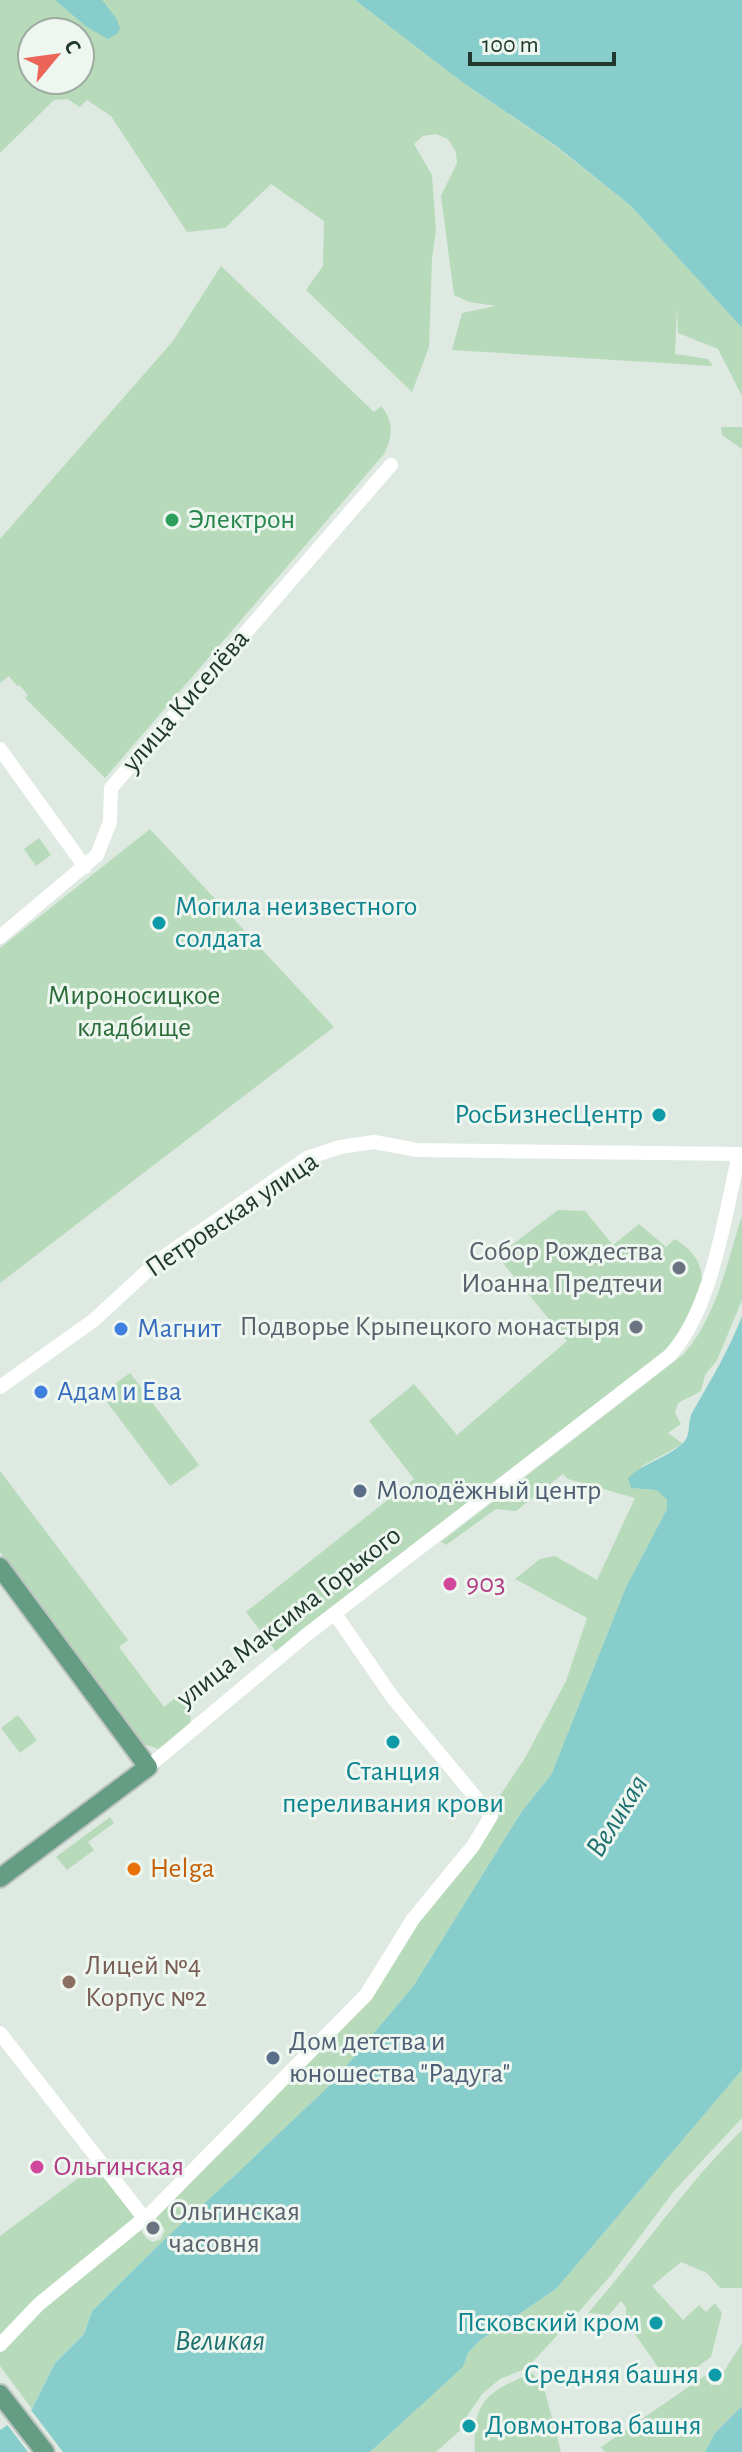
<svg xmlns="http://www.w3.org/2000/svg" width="742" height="2452" font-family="'Alegreya Sans',sans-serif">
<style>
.green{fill:#b7daba;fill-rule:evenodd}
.water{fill:#87cdcb}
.pier{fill:#dee9e2}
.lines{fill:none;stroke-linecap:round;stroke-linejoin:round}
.major-casing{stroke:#bcc3c0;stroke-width:22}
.minor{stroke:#fff;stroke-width:14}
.major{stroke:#649d84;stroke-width:18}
.leisure-dot{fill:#2e9e5b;stroke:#eef6f0;stroke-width:3}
.culture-dot{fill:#0f9aa8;stroke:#eef6f0;stroke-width:3}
.worship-dot{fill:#6b7280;stroke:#eef6f0;stroke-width:3}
.shop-dot{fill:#3f7fe0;stroke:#eef6f0;stroke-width:3}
.service-dot{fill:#5c6f8a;stroke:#eef6f0;stroke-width:3}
.hotel-dot{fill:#d1479c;stroke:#eef6f0;stroke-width:3}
.food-dot{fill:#e8710a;stroke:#eef6f0;stroke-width:3}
.education-dot{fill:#8d6e63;stroke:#eef6f0;stroke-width:3}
.labels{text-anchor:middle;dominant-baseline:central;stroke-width:6;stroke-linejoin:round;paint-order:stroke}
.leisure-label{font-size:28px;fill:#27864d;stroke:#eef6f0;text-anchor:start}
.street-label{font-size:28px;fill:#20382d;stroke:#eef6f0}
.culture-label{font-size:28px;fill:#0d838f;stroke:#eef6f0;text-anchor:end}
.park-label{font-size:28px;fill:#2c6c3a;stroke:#eef6f0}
.worship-label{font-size:28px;fill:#5b616d;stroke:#eef6f0;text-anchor:end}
.shop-label{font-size:28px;fill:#366cbe;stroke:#eef6f0;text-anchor:start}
.service-label{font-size:28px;fill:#4e5e75;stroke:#eef6f0;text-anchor:start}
.hotel-label{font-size:28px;fill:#b23c85;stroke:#eef6f0;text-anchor:start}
.food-label{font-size:28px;fill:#c56008;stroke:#eef6f0;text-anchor:start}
.education-label{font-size:28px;fill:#785e54;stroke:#eef6f0;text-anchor:start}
.water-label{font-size:30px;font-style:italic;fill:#1d7070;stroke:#eef6f0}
</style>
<rect width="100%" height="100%" fill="#dee9e2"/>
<path class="green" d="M 0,0 L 355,0 L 462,82 L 555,146 L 631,206 L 742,328 L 742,396 L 718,349 L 678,333 L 677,306 L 675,354 L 708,359 L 713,366 L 452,350 L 462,313 L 496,306 L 469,302 L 454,295 L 441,196 L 457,163 L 456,152 L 448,139 L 436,134 L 423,136 L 414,144 L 432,175 L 436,230 L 432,259 L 429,347 L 412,392 L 306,290 L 323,266 L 324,221 L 271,184 L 225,228 L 187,232 L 111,116 L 87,100 L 80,107 L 67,99 L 54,100 L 0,153 ZM 32,32 L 80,32 L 80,80 L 32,80 Z
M 221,266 L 374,412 L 381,406 C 394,422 393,436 384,454 L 105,778 L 25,698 L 28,695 L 19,685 L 17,686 L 9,676 L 0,683 L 0,539 L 173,341 Z
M 721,427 L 742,427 L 742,449 L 722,435 Z
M 150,829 L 334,1027 L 0,1283 L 0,948 Z
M 39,838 L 51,855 L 36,866 L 24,849 Z
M 558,1210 L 585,1211 L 613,1245 L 639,1224 L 666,1247 L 675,1239 C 728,1272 690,1314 667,1352 L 281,1658 L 246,1612 L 414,1479 L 369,1421 L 414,1384 L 457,1435 L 567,1341 L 502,1262 L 513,1253 L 509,1247 Z
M 742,1215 L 742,1300 L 717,1360 L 705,1375 L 701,1391 L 678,1403 L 675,1413 L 681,1424 L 668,1433 L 683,1444 L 642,1466 L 632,1488 L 656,1490 L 668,1499 L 667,1509 L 626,1587 L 551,1775 L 522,1811 L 414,1985 L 332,2083 L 232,2178 L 168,2236 L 92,2311 L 84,2334 L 55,2363 L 32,2409 L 0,2366 L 0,2236 L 96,2165 L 138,2221 C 141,2230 144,2239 153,2242 L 161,2239 L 165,2230 L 153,2214 C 184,2185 217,2158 247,2127 C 338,2032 415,1925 493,1819 L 497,1800 L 525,1758 L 566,1681 L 587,1618 L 515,1579 L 540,1559 L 555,1556 L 597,1580 L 635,1498 L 568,1479 L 563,1474 L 516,1511 L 496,1509 L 446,1545 L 441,1542 L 684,1354 C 717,1315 727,1263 742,1215 Z
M 130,1373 L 199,1465 L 170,1486 L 101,1394 Z
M 0,1471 L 128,1640 L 119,1647 L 164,1707 L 175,1698 L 189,1700 L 191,1727 L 162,1750 L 143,1744 L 0,1552 Z
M 18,1715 L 37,1740 L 20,1753 L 1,1728 Z
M 110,1817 L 114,1823 L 88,1842 L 94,1850 L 67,1870 L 56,1857 Z
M 742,2070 L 742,2118 L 674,2191 L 611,2275 L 576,2315 L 527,2368 L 500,2379 L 482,2394 L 463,2422 L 464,2427 L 436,2452 L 370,2452 L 463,2367 L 468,2353 L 479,2341 L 556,2289 Z
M 742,2130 L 742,2288 L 720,2288 L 707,2273 L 681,2262 L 652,2286 L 683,2320 L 699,2305 L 706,2312 L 715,2303 L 722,2313 L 711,2357 L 671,2386 L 626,2321 L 626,2307 L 621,2301 L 609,2315 L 588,2313 C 641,2253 684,2186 742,2130 Z
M 742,2343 L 742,2406 L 715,2433 L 705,2452 L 605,2452 L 601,2447 L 706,2375 L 711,2385 L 720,2385 L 723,2382 L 723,2373 Z
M 532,2373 L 543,2384 L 561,2452 L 475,2452 C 472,2402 486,2392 532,2373 Z"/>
<path class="water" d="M 55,0 L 102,0 L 116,18 L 120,28 L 117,34 L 108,39 L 87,27 Z
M 355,0 L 742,0 L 742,328 L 631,206 L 556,146 L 462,82 Z
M 742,1316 L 742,2070 L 556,2289 L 479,2341 L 468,2353 L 463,2367 L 370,2452 L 0,2452 L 0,2430 L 32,2409 L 55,2363 L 84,2334 L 92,2311 L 168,2236 L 232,2178 L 332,2083 L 414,1985 L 522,1811 L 551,1775 L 626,1587 L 667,1509 L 667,1499 L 656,1490 L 631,1488 L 628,1478 C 643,1463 664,1459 681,1445 C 693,1435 686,1423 693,1411 C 711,1380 729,1350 742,1316 Z
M 742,2406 L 742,2452 L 705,2452 L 715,2433 Z"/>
<path class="pier" d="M 28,2406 L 63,2452 L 28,2452 L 5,2422 Z"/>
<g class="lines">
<g class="major-casing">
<path id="major" d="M 0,1567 L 148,1767 L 0,1878
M 0,2394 L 45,2452"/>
</g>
<path class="minor" d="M 0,749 L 85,867
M 0,937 L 97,855 L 110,822 L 111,788 L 391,465
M 0,1387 L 94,1320 L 159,1260 L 307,1158 L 340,1147 L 374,1142 L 417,1150 L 739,1154 C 725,1214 712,1311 669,1356 L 305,1636 L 148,1767
M 0,2033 L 144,2218
M 0,2345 L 39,2304 L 152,2212 L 366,1995 L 413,1919 L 473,1846 L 491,1816 L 393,1698 L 335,1614"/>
<use href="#major" class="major"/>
</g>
<circle class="leisure-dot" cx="172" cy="520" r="8"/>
<g class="culture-dot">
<circle cx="159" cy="923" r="8"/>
<circle cx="659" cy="1115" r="8"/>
<circle cx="393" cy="1742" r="8"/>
<circle cx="656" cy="2323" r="8"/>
<circle cx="715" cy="2375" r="8"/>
<circle cx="469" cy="2426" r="8"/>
</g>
<g class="worship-dot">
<circle cx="679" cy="1268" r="8"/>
<circle cx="636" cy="1327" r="8"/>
<circle cx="153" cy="2228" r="8"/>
</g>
<g class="shop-dot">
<circle cx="121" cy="1329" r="8"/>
<circle cx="41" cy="1392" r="8"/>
</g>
<g class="service-dot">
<circle cx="360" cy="1491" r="8"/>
<circle cx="273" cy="2058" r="8"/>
</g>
<g class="hotel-dot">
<circle cx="450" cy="1584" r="8"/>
<circle cx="37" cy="2167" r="8"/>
</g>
<circle class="food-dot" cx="134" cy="1869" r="8"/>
<circle class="education-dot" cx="69" cy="1982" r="8"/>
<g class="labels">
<g class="leisure-label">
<text x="188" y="520">Электрон</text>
</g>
<g class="street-label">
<text transform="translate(186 701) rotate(-49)">улица Киселёва</text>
<text transform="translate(232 1215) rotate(-34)">Петровская улица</text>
<text transform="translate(289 1617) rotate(-38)">улица Максима Горького</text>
</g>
<g class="culture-label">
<text x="175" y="907" text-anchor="start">Могила неизвестного<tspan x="175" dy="32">солдата</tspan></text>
<text x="643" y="1115">РосБизнесЦентр</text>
<text x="393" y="1772" text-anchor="middle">Станция<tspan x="393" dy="32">переливания крови</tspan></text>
<text x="640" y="2323">Псковский кром</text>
<text x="699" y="2375">Средняя башня</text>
<text x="485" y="2426" text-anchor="start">Довмонтова башня</text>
</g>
<g class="park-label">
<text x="134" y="996">Мироносицкое<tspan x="134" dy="32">кладбище</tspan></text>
</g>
<g class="worship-label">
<text x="663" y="1252">Собор Рождества<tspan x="663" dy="32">Иоанна Предтечи</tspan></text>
<text x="620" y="1327">Подворье Крыпецкого монастыря</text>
<text x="169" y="2212" text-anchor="start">Ольгинская<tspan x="169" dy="32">часовня</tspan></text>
</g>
<g class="shop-label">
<text x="137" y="1329">Магнит</text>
<text x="57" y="1392">Адам и Ева</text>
</g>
<g class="service-label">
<text x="376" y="1491">Молодёжный центр</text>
<text x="289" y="2042">Дом детства и<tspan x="289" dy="32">юношества "Радуга"</tspan></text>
</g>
<g class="hotel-label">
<text x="466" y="1584">903</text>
<text x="53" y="2167">Ольгинская</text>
</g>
<g class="food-label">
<text x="150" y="1869">Helga</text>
</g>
<g class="education-label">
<text x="85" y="1966">Лицей №4<tspan x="85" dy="32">Корпус №2</tspan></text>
</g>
<g class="water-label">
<text transform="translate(617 1816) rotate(-58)">Великая</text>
<text x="220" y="2341">Великая</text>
</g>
</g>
<g transform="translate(56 56) rotate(61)"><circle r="38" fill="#eef6f0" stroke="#9caaa2" stroke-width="2"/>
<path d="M0-6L14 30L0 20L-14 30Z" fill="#ec6358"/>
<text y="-12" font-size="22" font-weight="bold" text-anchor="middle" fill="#20382d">С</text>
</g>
<path d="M470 52v12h144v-12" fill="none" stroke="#20382d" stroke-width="4"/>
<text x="482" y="52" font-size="24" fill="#20382d" stroke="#eef6f0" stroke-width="6" paint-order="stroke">100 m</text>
</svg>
